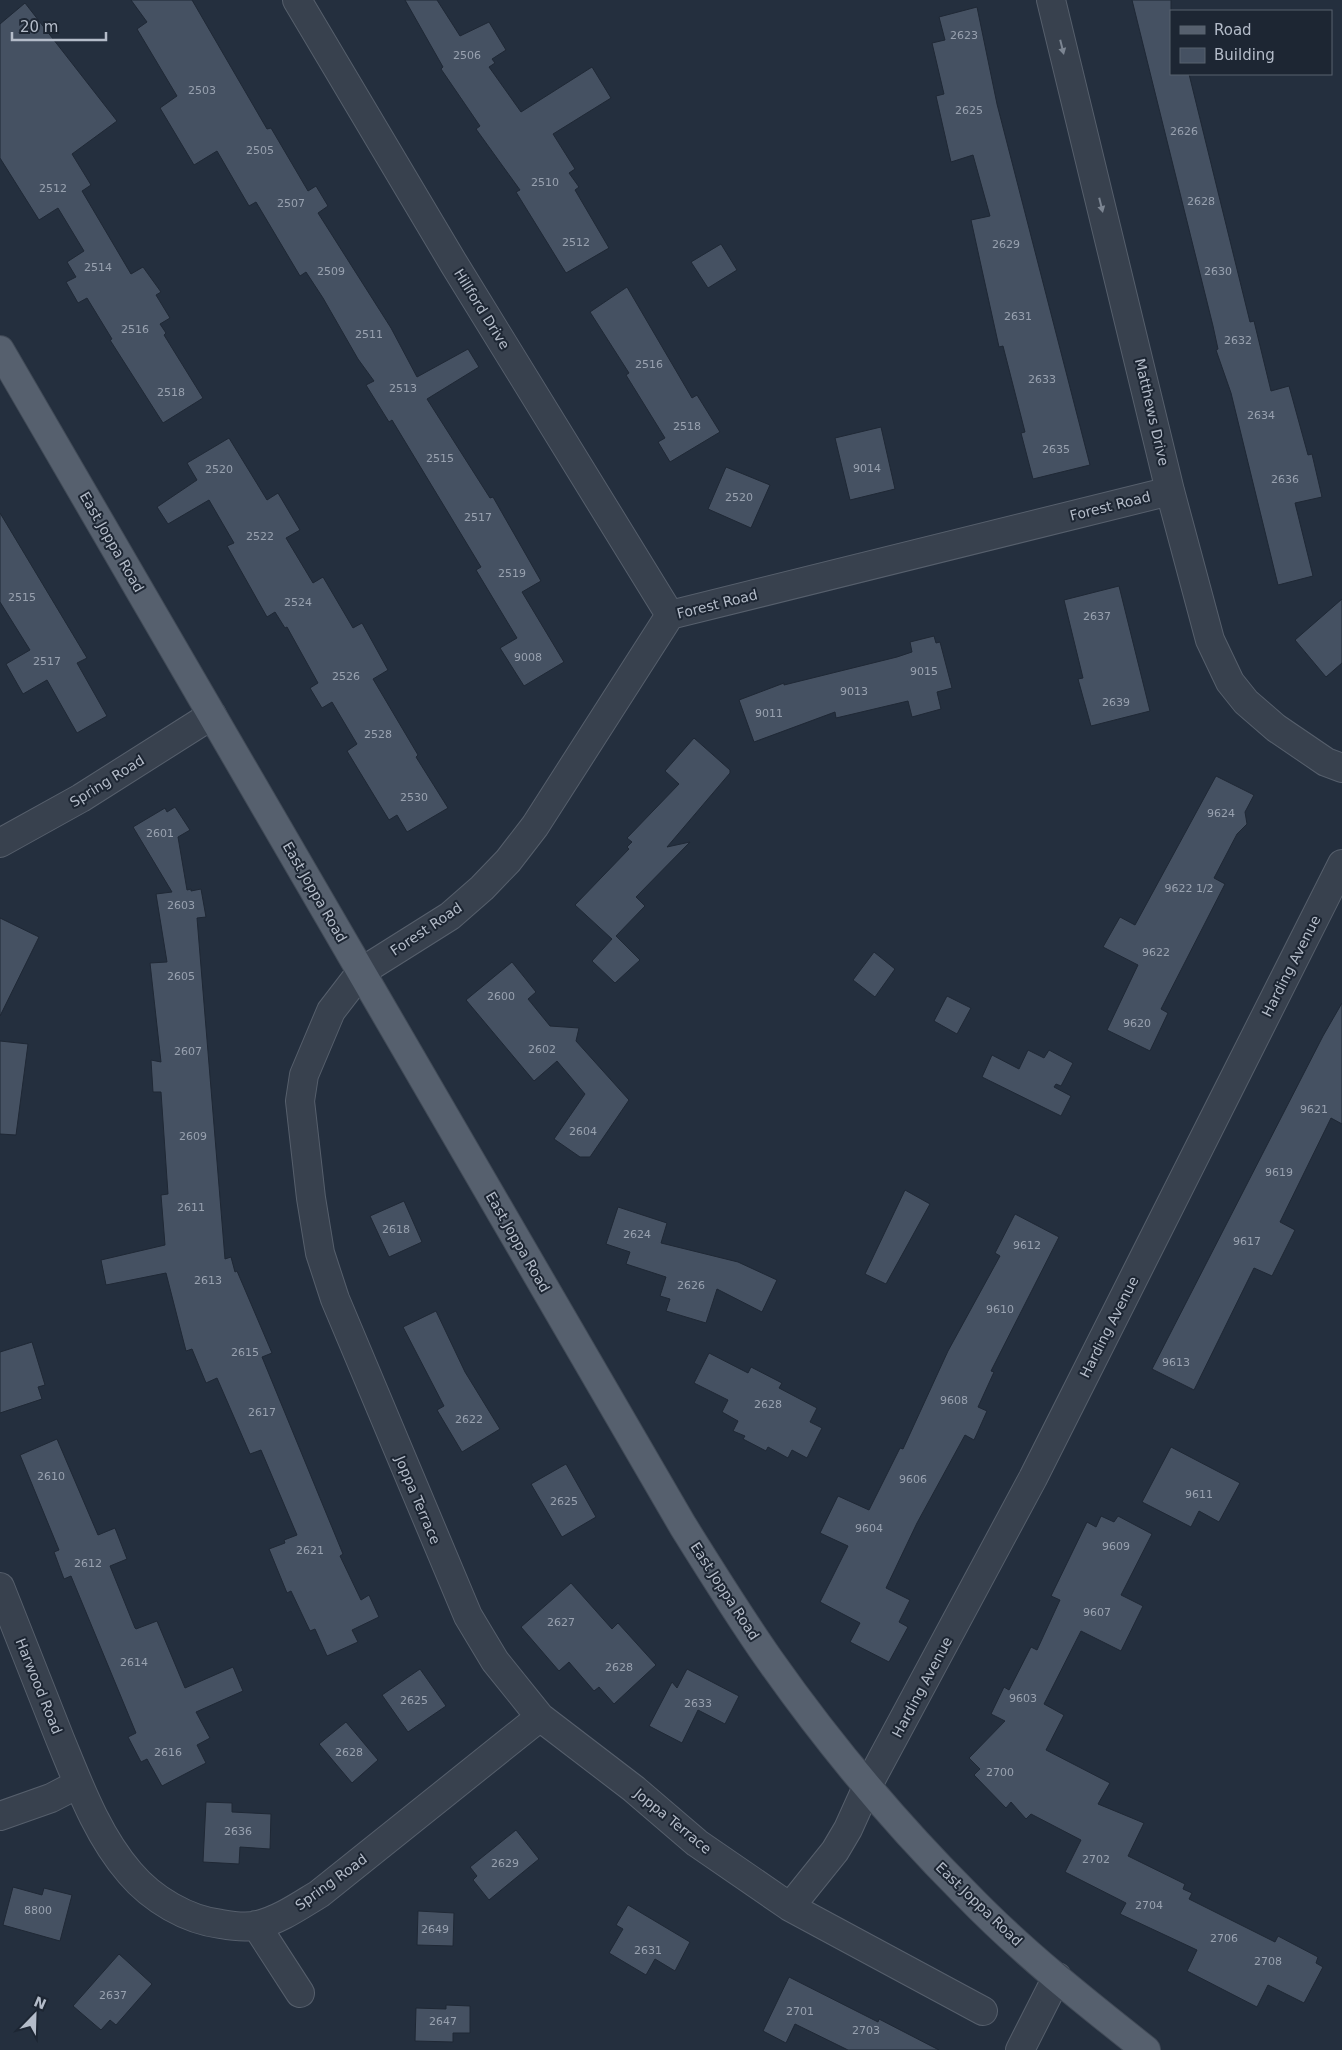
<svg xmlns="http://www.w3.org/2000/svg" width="1342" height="2050" font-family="'DejaVu Sans',sans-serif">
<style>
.building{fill:#455162;stroke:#1f2835}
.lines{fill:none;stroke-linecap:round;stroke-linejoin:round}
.minor-casing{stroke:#565f6c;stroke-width:30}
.major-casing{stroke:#414a57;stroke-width:30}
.minor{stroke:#38414e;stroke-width:28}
.major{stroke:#56606e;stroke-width:28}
.oneway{fill:#7c8592}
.labels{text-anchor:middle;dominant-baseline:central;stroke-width:4;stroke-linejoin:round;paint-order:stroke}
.number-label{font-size:11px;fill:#98a1af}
.street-label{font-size:14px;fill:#b4bcc9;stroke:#1d2633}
</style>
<rect width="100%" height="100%" fill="#242f3e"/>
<path class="building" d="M 131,0 L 192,0 L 267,129 L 271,128 L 308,191 L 316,186 L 328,206 L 318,213 L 391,328 L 417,377 L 468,349 L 479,367 L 427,399 L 490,498 L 493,497 L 541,581 L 522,592 L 564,662 L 524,686 L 500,648 L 517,638 L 476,570 L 481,567 L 392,420 L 389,422 L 366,385 L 374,381 L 358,359 L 323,298 L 306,272 L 300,276 L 256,202 L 249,206 L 217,151 L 194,165 L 160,108 L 177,96 L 137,29 L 147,22 Z
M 405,0 L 437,0 L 460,36 L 489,22 L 506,50 L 492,59 L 495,63 L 489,67 L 521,112 L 592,67 L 611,98 L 553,134 L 575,169 L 569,173 L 579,187 L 575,190 L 609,248 L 566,273 L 516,192 L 520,190 L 476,129 L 480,126 L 441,69 L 443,67 Z
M 1132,0 L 1171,0 L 1171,74 L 1189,74 L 1250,322 L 1254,321 L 1271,391 L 1289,386 L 1308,455 L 1312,454 L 1322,497 L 1295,503 L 1313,576 L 1278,585 L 1231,393 L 1216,350 L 1218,349 L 1213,326 Z
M 25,3 L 117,121 L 72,154 L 91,185 L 82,191 L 131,274 L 143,267 L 161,292 L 156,295 L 170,318 L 160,324 L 166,333 L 164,335 L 203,398 L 163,423 L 110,340 L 112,339 L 87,298 L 78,303 L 66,282 L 76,277 L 67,262 L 84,251 L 58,208 L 39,220 L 0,158 L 0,24 Z
M 977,7 L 997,104 L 1090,465 L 1033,479 L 1021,433 L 1025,432 L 1003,346 L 999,347 L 971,220 L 990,216 L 973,155 L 951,162 L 936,96 L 944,94 L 932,43 L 945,40 L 939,17 Z
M 721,244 L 737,270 L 708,288 L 691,262 Z
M 627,287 L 692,398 L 697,395 L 720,432 L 670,462 L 658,442 L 665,438 L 626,375 L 629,373 L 590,312 Z
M 881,427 L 895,489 L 850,500 L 835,438 Z
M 229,438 L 267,500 L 278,493 L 300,530 L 286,538 L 313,583 L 323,577 L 353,628 L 362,623 L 388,670 L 373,679 L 418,755 L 416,757 L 448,808 L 407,832 L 397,815 L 389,820 L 347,751 L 357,744 L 332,702 L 322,708 L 310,688 L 318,683 L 287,627 L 285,628 L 275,612 L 267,617 L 227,546 L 234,543 L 209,500 L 168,524 L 157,507 L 197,480 L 187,463 Z
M 726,467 L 770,485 L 751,528 L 708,509 Z
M 0,513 L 87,658 L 77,663 L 107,716 L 77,733 L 47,680 L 23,694 L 6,664 L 30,650 L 0,602 Z
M 1119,586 L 1150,711 L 1091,726 L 1078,679 L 1083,678 L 1064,600 Z
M 1342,599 L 1342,663 L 1326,677 L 1295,640 Z
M 934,636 L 936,643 L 940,642 L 952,688 L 937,692 L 941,709 L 912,717 L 908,701 L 836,718 L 835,712 L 754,742 L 739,700 L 784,683 L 784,685 L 897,657 L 912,652 L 910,642 Z
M 694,738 L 730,770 L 730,773 L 667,847 L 690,842 L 636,897 L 645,906 L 616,936 L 640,960 L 615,983 L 592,961 L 612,939 L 575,905 L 629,849 L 627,847 L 632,842 L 627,838 L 679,784 L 665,771 Z
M 1216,776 L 1254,795 L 1245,812 L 1247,824 L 1237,834 L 1214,878 L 1225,884 L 1161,1009 L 1168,1013 L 1150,1051 L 1107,1030 L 1138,965 L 1103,947 L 1120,917 L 1135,925 Z
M 175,807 L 190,830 L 178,837 L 187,890 L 191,889 L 191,891 L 201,889 L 206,917 L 197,918 L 225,1259 L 231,1257 L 235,1272 L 237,1271 L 272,1353 L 262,1357 L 343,1554 L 340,1556 L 361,1600 L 369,1595 L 379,1617 L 352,1630 L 358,1642 L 327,1656 L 315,1629 L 310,1631 L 291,1591 L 287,1593 L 269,1549 L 285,1543 L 284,1540 L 297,1535 L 261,1450 L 250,1454 L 217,1378 L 206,1383 L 192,1349 L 186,1351 L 166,1273 L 106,1285 L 101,1260 L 165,1245 L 161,1195 L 168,1194 L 161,1092 L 153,1092 L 151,1060 L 161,1062 L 150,963 L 167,962 L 156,894 L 172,892 L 133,827 L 165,808 L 167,812 Z
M 0,918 L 39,937 L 0,1016 Z
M 874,952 L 895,969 L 875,997 L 853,980 Z
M 512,962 L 536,992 L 528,999 L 550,1026 L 579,1028 L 576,1041 L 629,1100 L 590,1157 L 580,1157 L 554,1139 L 585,1094 L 557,1061 L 534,1081 L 466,1000 Z
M 947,996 L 971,1008 L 957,1034 L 934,1021 Z
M 1342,1003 L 1342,1124 L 1331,1118 L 1280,1222 L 1295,1230 L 1272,1276 L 1254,1268 L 1194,1390 L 1152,1369 L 1323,1036 Z
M 0,1041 L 28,1044 L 16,1135 L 0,1134 Z
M 1028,1050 L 1044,1058 L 1049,1050 L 1073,1063 L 1061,1086 L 1056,1084 L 1054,1087 L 1071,1096 L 1061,1116 L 982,1077 L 992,1055 L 1019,1069 Z
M 905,1190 L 930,1204 L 886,1284 L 865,1274 Z
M 404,1201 L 422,1242 L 389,1257 L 370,1216 Z
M 618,1207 L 667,1223 L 661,1243 L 738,1262 L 777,1280 L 762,1312 L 717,1289 L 706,1323 L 666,1311 L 670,1299 L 660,1296 L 666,1277 L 626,1264 L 630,1252 L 606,1244 Z
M 1015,1214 L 1059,1237 L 991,1371 L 994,1372 L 978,1407 L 987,1411 L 974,1440 L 965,1435 L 917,1523 L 886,1588 L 910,1600 L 899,1622 L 908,1627 L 889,1662 L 850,1642 L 860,1623 L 820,1602 L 848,1546 L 820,1533 L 838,1496 L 869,1510 L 900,1448 L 903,1449 L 948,1351 L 1000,1256 L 995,1253 Z
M 436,1311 L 465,1372 L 500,1429 L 462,1452 L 437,1410 L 444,1406 L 403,1327 Z
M 32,1342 L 45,1385 L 38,1387 L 42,1399 L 0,1413 L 0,1352 Z
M 709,1353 L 748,1373 L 751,1367 L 782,1383 L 779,1388 L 817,1408 L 810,1422 L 822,1428 L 807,1458 L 792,1450 L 788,1458 L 768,1447 L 766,1451 L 743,1439 L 745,1436 L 733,1431 L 738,1421 L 722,1412 L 728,1400 L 694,1383 Z
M 57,1439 L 98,1535 L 115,1528 L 127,1559 L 110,1566 L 135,1628 L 136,1629 L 157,1621 L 185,1688 L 233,1667 L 243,1691 L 196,1712 L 210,1738 L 197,1745 L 206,1763 L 162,1786 L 147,1759 L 141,1762 L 128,1737 L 136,1733 L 71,1576 L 64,1579 L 54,1552 L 59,1550 L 20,1455 Z
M 1171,1447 L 1240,1483 L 1219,1522 L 1199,1511 L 1191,1527 L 1142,1502 Z
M 566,1464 L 596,1517 L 562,1537 L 531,1484 Z
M 1101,1516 L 1114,1522 L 1118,1516 L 1152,1534 L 1121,1595 L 1143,1606 L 1121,1651 L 1081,1631 L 1044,1704 L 1064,1715 L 1046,1750 L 1110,1783 L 1098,1804 L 1144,1823 L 1128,1856 L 1185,1884 L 1183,1889 L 1192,1893 L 1189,1899 L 1275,1942 L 1278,1936 L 1318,1957 L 1316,1963 L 1323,1967 L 1304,2003 L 1268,1985 L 1257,2007 L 1187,1971 L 1197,1950 L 1120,1914 L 1126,1903 L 1065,1872 L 1081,1840 L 1031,1814 L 1026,1819 L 1011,1802 L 1006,1808 L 974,1775 L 980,1769 L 969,1758 L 1005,1721 L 991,1714 L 1004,1687 L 1009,1690 L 1031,1647 L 1037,1650 L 1060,1600 L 1051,1596 L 1087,1522 L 1096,1527 Z
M 571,1583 L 612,1629 L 618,1623 L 656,1665 L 614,1704 L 599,1687 L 594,1691 L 569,1662 L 559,1671 L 521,1627 Z
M 420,1669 L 446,1706 L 408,1732 L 382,1695 Z
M 687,1669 L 739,1696 L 725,1724 L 698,1710 L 682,1743 L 649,1726 L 672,1682 L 677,1688 Z
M 346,1722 L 378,1760 L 352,1783 L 319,1744 Z
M 206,1802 L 232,1803 L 232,1812 L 271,1814 L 270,1849 L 240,1847 L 239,1864 L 203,1862 Z
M 516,1830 L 539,1859 L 489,1900 L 473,1880 L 477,1876 L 470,1867 Z
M 13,1887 L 42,1895 L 44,1888 L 72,1895 L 60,1941 L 3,1925 Z
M 628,1905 L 690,1942 L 675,1971 L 655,1959 L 646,1975 L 609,1953 L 623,1929 L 616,1925 Z
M 418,1911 L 454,1913 L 453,1946 L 417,1945 Z
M 119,1954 L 152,1984 L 116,2025 L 110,2020 L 101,2030 L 73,2006 Z
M 789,1977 L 878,2022 L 879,2019 L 939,2050 L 848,2050 L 795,2024 L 786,2043 L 763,2031 Z
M 446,2005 L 470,2006 L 470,2033 L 453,2033 L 453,2042 L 415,2041 L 416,2008 L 446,2009 Z"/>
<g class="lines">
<g class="minor-casing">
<path id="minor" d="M 297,0 L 454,264 L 670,615
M 1051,0 L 1170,491 L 1210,640 L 1230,682 L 1246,702 L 1276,728 L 1326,762 L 1342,768
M 0,843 L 81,798 L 212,715
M 0,1587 C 20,1638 40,1689 60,1739 C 79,1785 97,1835 130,1873 C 152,1899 187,1920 221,1924 C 232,1926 247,1928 258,1925 C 281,1919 299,1906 319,1894 L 540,1717
M 0,1816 L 51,1798 L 78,1784
M 790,1907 L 835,1851 L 848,1829 L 867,1787 L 1033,1478 L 1342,864
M 256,1925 L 300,1993
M 983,2011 L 790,1907 L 697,1843 L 634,1789 L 540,1717 L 495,1661 L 468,1616 L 335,1299 L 320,1253 L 311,1198 L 300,1101 L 304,1075 L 331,1011 L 361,972 L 450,916 L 482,888 L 508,861 L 535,826 L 670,615 L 1170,491
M 1020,2050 L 1057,1977"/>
</g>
<g class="major-casing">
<path id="major" d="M 0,350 L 683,1526 C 711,1571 739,1616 769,1659 C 828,1743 894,1822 966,1894 C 1021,1951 1084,2001 1146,2050"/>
</g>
<use href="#minor" class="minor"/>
<use href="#major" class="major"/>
</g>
<defs><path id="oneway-solid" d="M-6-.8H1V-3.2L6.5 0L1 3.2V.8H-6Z" transform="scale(1.25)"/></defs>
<g class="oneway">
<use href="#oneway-solid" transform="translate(1062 47) rotate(76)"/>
<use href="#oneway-solid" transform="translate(1101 205) rotate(76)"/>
</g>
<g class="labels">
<g class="number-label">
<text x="964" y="35">2623</text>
<text x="467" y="55">2506</text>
<text x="202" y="90">2503</text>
<text x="969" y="110">2625</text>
<text x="1184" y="131">2626</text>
<text x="260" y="150">2505</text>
<text x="545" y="182">2510</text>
<text x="53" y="188">2512</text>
<text x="1201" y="201">2628</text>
<text x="291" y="203">2507</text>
<text x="576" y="242">2512</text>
<text x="1006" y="244">2629</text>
<text x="98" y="267">2514</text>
<text x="331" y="271">2509</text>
<text x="1218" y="271">2630</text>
<text x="1018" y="316">2631</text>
<text x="135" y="329">2516</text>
<text x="369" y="334">2511</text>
<text x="1238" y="340">2632</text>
<text x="649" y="364">2516</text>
<text x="1042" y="379">2633</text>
<text x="403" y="388">2513</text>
<text x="171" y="392">2518</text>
<text x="1261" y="415">2634</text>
<text x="687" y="426">2518</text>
<text x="1056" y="449">2635</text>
<text x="440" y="458">2515</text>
<text x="867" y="468">9014</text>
<text x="219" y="469">2520</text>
<text x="1285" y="479">2636</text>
<text x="739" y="497">2520</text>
<text x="478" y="517">2517</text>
<text x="260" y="536">2522</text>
<text x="512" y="573">2519</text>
<text x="22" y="597">2515</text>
<text x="298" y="602">2524</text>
<text x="1097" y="616">2637</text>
<text x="528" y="657">9008</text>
<text x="47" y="661">2517</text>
<text x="924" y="671">9015</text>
<text x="346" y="676">2526</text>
<text x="854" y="691">9013</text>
<text x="1116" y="702">2639</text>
<text x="769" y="713">9011</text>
<text x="378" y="734">2528</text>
<text x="414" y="797">2530</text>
<text x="1221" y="813">9624</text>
<text x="160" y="833">2601</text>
<text x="1189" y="888">9622 1/2</text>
<text x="181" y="905">2603</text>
<text x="1156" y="952">9622</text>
<text x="181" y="976">2605</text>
<text x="501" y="996">2600</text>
<text x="1137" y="1023">9620</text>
<text x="542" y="1049">2602</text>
<text x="188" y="1051">2607</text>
<text x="1314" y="1109">9621</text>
<text x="583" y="1131">2604</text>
<text x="193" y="1136">2609</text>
<text x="1279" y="1172">9619</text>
<text x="191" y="1207">2611</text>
<text x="396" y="1229">2618</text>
<text x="637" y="1234">2624</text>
<text x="1247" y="1241">9617</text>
<text x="1027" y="1245">9612</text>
<text x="208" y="1280">2613</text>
<text x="691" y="1285">2626</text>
<text x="1000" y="1309">9610</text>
<text x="245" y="1352">2615</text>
<text x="1176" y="1362">9613</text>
<text x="954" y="1400">9608</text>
<text x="768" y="1404">2628</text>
<text x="262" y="1412">2617</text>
<text x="469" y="1419">2622</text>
<text x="51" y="1476">2610</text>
<text x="913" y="1479">9606</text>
<text x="1199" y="1494">9611</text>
<text x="564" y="1501">2625</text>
<text x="869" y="1528">9604</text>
<text x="1116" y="1546">9609</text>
<text x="310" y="1550">2621</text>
<text x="88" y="1563">2612</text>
<text x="1097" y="1612">9607</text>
<text x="561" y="1622">2627</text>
<text x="134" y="1662">2614</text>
<text x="619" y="1667">2628</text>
<text x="1023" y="1698">9603</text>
<text x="414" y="1700">2625</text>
<text x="698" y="1703">2633</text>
<text x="168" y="1752">2616</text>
<text x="349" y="1752">2628</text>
<text x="1000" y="1772">2700</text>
<text x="238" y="1831">2636</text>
<text x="1096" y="1859">2702</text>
<text x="505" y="1863">2629</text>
<text x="1149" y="1905">2704</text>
<text x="38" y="1910">8800</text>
<text x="435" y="1929">2649</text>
<text x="1224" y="1938">2706</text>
<text x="648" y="1950">2631</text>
<text x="1268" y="1961">2708</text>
<text x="113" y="1995">2637</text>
<text x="800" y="2011">2701</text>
<text x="443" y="2021">2647</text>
<text x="866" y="2030">2703</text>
</g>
<g class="street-label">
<text transform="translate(482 309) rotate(58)">Hillford Drive</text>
<text transform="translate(1152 412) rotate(77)">Matthews Drive</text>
<text transform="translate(1110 506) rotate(-14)">Forest Road</text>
<text transform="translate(112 542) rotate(60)">East Joppa Road</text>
<text transform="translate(717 604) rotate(-14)">Forest Road</text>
<text transform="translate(107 781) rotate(-32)">Spring Road</text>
<text transform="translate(315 892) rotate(60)">East Joppa Road</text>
<text transform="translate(426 929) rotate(-34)">Forest Road</text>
<text transform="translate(1291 966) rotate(-63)">Harding Avenue</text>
<text transform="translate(518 1242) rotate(60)">East Joppa Road</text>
<text transform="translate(1109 1327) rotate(-63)">Harding Avenue</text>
<text transform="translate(418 1500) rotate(67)">Joppa Terrace</text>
<text transform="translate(725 1591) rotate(57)">East Joppa Road</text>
<text transform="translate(39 1686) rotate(68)">Harwood Road</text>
<text transform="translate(922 1687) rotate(-62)">Harding Avenue</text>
<text transform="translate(673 1821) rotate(39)">Joppa Terrace</text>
<text transform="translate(331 1882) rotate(-36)">Spring Road</text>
<text transform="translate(979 1904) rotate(44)">East Joppa Road</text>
</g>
</g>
<rect x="1170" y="10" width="162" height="65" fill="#1d2633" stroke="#59626f"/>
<rect x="1180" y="26" width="25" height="8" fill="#56606e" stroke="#59626f"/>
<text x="1214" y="35" font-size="15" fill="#b4bcc9">Road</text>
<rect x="1180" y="48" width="25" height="15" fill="#455162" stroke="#59626f"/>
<text x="1214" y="60" font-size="15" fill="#b4bcc9">Building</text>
<g transform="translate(35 2015) rotate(23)" stroke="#1d2633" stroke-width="4" paint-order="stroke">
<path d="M0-4L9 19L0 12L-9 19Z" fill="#b4bcc9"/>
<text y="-8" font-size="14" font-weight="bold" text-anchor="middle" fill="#b4bcc9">N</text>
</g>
<path d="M12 32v8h94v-8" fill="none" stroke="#b4bcc9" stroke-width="2.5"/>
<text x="20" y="32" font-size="15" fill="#b4bcc9" stroke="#1d2633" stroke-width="4" paint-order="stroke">20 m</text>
</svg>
